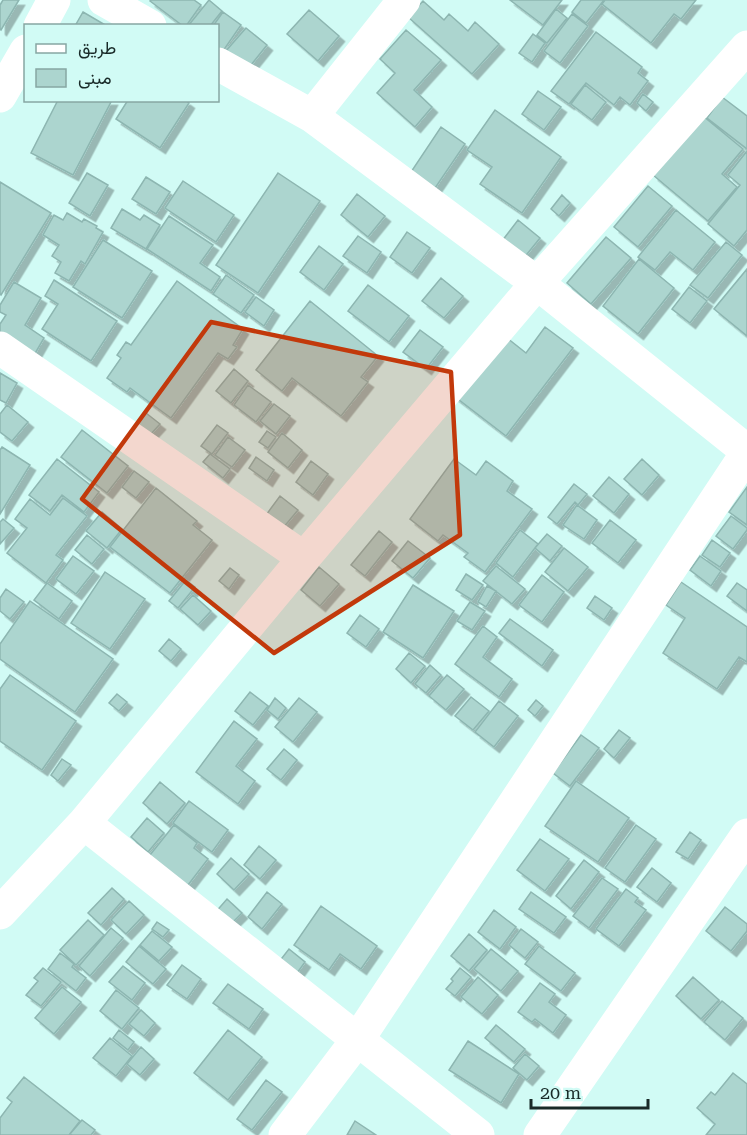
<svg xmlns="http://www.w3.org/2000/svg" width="747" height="1135" font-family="'Roboto Serif',Vazirmatn,serif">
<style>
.building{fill:#acd5cf;stroke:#8db6b1;stroke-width:1.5;filter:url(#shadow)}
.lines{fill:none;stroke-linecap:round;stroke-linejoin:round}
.street{stroke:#fff;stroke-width:33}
.marked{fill:#c2390b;fill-opacity:0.2;stroke:#c2390b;stroke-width:4.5;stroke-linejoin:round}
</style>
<defs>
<filter id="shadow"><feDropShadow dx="5.5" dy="5.5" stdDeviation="0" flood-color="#0004"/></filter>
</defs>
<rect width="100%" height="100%" fill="#d1fbf5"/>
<path class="building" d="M 3,0 L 19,0 L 1,30 L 0,29 L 0,5 Z
M 151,0 L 194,0 L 201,5 L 186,26 L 183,26 L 150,1 Z
M 209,0 L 222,11 L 210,26 L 188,26 Z
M 510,0 L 562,0 L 543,25 Z
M 581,0 L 604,0 L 586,23 L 572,12 Z
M 605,0 L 696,0 L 681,19 L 674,14 L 651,43 L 602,4 Z
M 423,1 L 444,20 L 449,14 L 468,31 L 475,22 L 499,44 L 472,74 L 408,17 Z
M 556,9 L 567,18 L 547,43 L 537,35 Z
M 309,10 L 339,36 L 318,61 L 287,34 Z
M 83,12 L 107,26 L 75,26 Z
M 223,12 L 241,25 L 223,51 L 218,47 L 218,26 L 213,26 Z
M 572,14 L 588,26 L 560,63 L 544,51 Z
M 246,28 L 267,45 L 247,70 L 225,52 Z
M 406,30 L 441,60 L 414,90 L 432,107 L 415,127 L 377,93 L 395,73 L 380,59 Z
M 596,32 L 642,67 L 638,73 L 648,81 L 630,105 L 620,97 L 614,105 L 586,83 L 569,104 L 551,91 Z
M 533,34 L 545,43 L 532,62 L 519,53 Z
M 585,85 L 606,102 L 592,120 L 571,104 Z
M 538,91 L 561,107 L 544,130 L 522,114 Z
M 643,94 L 653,102 L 646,111 L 637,103 Z
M 722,97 L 747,116 L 747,149 L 707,118 Z
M 58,100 L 112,100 L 73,175 L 31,153 Z
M 128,100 L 185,100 L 189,103 L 160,148 L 116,119 Z
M 495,110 L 561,157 L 522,213 L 480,184 L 492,167 L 467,150 Z
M 703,116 L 743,149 L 722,174 L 737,187 L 708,221 L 653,175 Z
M 441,127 L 465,144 L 431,194 L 407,178 Z
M 747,151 L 747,230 L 734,246 L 708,224 L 740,185 L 728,175 Z
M 87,173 L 108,185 L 90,216 L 69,203 Z
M 278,173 L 320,201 L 258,293 L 216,265 Z
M 146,177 L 170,192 L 156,214 L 132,199 Z
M 183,181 L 234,215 L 216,242 L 165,208 Z
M 0,182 L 51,213 L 1,295 L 0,294 Z
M 648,186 L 672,206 L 638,247 L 614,227 Z
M 357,194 L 385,216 L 368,237 L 341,215 Z
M 562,195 L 570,203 L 559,216 L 551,209 Z
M 122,209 L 140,220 L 144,215 L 160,225 L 146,249 L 111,228 Z
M 676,210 L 715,242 L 693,270 L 670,252 L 655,270 L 638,257 Z
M 67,213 L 82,222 L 84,219 L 97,226 L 96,228 L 103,232 L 85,264 L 81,261 L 69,281 L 55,273 L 61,262 L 52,256 L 59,245 L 43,235 L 54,215 L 63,220 Z
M 169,216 L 213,245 L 200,263 L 220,277 L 211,291 L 147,249 Z
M 518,220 L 540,238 L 523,259 L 502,241 Z
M 407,232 L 430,248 L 412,273 L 390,257 Z
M 358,236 L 381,252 L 367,273 L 343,256 Z
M 606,237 L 631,258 L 591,304 L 567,283 Z
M 103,240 L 152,271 L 122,318 L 73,287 Z
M 726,242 L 742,255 L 708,298 L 690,285 Z
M 319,246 L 343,264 L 324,290 L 300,272 Z
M 639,259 L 674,288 L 638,334 L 603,306 Z
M 747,269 L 747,336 L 714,309 Z
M 226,275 L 254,295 L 241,313 L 213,294 Z
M 441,278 L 463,296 L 444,318 L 422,301 Z
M 54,280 L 117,321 L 91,361 L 42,329 L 58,304 L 45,296 Z
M 177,281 L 243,329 L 233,345 L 237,347 L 228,359 L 218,353 L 171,418 L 130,388 L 127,392 L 107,378 L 121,358 L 117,355 L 126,342 L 131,345 Z
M 14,282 L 41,298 L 25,325 L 44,338 L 33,357 L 0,337 L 0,324 L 6,315 L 0,312 L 0,305 Z
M 368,285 L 409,316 L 389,342 L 348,311 Z
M 689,287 L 707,301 L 690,323 L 672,309 Z
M 256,297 L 274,310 L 264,326 L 245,312 Z
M 310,301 L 378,356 L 361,377 L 368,382 L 341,416 L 292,378 L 282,391 L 256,370 Z
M 545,327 L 573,348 L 506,436 L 454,396 L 502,334 L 526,353 Z
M 420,330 L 443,347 L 426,369 L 403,352 Z
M 234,369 L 248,381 L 231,403 L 216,391 Z
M 0,373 L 17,383 L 6,403 L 0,400 Z
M 248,385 L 271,402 L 256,422 L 234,405 Z
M 274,404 L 290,416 L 276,434 L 260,421 Z
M 7,405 L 28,422 L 12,441 L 0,432 L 0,414 Z
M 146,413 L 160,424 L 150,435 L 136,424 Z
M 217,425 L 228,433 L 212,454 L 201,446 Z
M 82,430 L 128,466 L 107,493 L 61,457 Z
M 267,431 L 276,437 L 268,448 L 259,442 Z
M 282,433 L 302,450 L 288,468 L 268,452 Z
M 228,437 L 245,450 L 232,467 L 215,455 Z
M 2,447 L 30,465 L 0,514 L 0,450 Z
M 210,454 L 230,469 L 223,478 L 203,462 Z
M 256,457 L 274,470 L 267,481 L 249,468 Z
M 57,459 L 99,492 L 84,512 L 62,495 L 50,511 L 29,495 Z
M 454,459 L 476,475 L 486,461 L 513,481 L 507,491 L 532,509 L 485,572 L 464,557 L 468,553 L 443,535 L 438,541 L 410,519 Z
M 642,459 L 659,475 L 642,495 L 624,479 Z
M 311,461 L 328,474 L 313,495 L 296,482 Z
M 134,471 L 149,482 L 136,498 L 122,487 Z
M 609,477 L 629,494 L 614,513 L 593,496 Z
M 574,484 L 587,494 L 578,505 L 575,502 L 557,524 L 548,517 Z
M 747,487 L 747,525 L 729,512 Z
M 156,488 L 197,521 L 193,525 L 212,540 L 170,593 L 110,547 Z
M 280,496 L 298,510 L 283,528 L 266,515 Z
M 63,498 L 87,516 L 56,555 L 63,560 L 46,583 L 7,553 L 27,528 L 15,519 L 30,499 L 50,515 Z
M 577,505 L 597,520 L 584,539 L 563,525 Z
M 102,512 L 122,529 L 107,548 L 86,531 Z
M 731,516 L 747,528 L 747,530 L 733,549 L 716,536 Z
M 3,519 L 14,528 L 0,544 L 0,522 Z
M 610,520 L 636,540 L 618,563 L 592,543 Z
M 520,530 L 538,544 L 513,577 L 496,563 Z
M 379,531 L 392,542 L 365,576 L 351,565 Z
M 547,534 L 562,546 L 550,561 L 535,548 Z
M 87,535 L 104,549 L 92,564 L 75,550 Z
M 712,540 L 730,553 L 720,567 L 702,555 Z
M 408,541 L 430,558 L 413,578 L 392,561 Z
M 564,548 L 588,567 L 568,591 L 545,572 Z
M 73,556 L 94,571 L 76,594 L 56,579 Z
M 700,556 L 721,571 L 711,586 L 690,570 Z
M 496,566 L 525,589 L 512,604 L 483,581 Z
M 319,567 L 339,584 L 320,606 L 301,590 Z
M 230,568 L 239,575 L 229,589 L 219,581 Z
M 105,572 L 145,599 L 110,649 L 71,623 Z
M 466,574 L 483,585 L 472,600 L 456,590 Z
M 542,575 L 564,592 L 542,622 L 519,605 Z
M 186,580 L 195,587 L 178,608 L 169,601 Z
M 681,582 L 747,627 L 747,662 L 739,657 L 717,689 L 663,653 L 685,618 L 666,605 Z
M 47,583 L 72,601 L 59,619 L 34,600 Z
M 737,583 L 747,590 L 747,611 L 727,596 Z
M 413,585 L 454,611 L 423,658 L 383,632 Z
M 487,586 L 496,591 L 486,607 L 478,602 Z
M 6,589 L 24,602 L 10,619 L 0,611 L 0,598 Z
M 193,595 L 211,611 L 198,625 L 180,609 Z
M 595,596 L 612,608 L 604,620 L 587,608 Z
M 30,601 L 113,659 L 75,712 L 0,659 L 0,644 Z
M 470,602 L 485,611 L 472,630 L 457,621 Z
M 360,615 L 379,629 L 366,647 L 347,633 Z
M 510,619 L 553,650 L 542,666 L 499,633 Z
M 483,626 L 497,637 L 483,657 L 512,679 L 499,697 L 455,664 Z
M 169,639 L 181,649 L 171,661 L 159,651 Z
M 409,653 L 425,666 L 411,683 L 396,669 Z
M 430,665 L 441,675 L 426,693 L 415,684 Z
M 10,675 L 76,721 L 42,770 L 0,741 L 0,689 Z
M 447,675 L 464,689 L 446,710 L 429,696 Z
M 250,692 L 268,706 L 253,725 L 235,711 Z
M 117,694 L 127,702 L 119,711 L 109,703 Z
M 471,697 L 489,711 L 473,730 L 455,716 Z
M 275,698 L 286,708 L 278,719 L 267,710 Z
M 299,698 L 317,712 L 293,742 L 275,727 Z
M 536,700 L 543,706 L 535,716 L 528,710 Z
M 499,701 L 518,716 L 494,747 L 475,732 Z
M 234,721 L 257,739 L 236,766 L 255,781 L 238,804 L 196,772 Z
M 619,730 L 630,738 L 614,758 L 604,749 Z
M 581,735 L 599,748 L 570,786 L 553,773 Z
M 284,749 L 297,760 L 281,780 L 267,769 Z
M 62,759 L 71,765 L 58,781 L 51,775 Z
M 576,781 L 629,818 L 598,862 L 545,826 Z
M 160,782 L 185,803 L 167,824 L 143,803 Z
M 189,801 L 228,830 L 212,852 L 173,823 Z
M 147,818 L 164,833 L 148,852 L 131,837 Z
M 174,825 L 197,843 L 194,848 L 208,859 L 188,885 L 142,865 Z
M 636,825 L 656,839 L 625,882 L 605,868 Z
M 690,832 L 701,840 L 688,859 L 676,852 Z
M 540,839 L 569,859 L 545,891 L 517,870 Z
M 259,846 L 276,860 L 260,879 L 244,865 Z
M 231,858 L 249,874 L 234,890 L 217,874 Z
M 584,860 L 599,872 L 571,909 L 556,896 Z
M 652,868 L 671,883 L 657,902 L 637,887 Z
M 602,878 L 618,889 L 589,928 L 573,916 Z
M 112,888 L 124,899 L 101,925 L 88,913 Z
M 626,889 L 638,898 L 635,902 L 646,910 L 619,946 L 596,929 Z
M 267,892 L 282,904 L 262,929 L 248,917 Z
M 531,892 L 566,917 L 554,933 L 519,909 Z
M 227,899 L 242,913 L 228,927 L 214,914 Z
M 129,901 L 144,915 L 126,934 L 111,920 Z
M 321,906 L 377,946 L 361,969 L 340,954 L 329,970 L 294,945 Z
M 725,907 L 747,924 L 747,931 L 731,951 L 706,931 Z
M 494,910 L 516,927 L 500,949 L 478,932 Z
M 88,920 L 104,935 L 76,965 L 60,950 Z
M 157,922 L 169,930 L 163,937 L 152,929 Z
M 111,928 L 123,938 L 90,976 L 79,966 Z
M 521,929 L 538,942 L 525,958 L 509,945 Z
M 152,931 L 172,947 L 159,961 L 140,945 Z
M 469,934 L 487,950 L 469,971 L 451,956 Z
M 139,946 L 166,969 L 153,984 L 126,962 Z
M 539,946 L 575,973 L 561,991 L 525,964 Z
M 289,949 L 305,962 L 295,976 L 278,963 Z
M 491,949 L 518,971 L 501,991 L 474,969 Z
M 60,953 L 74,964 L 72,967 L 86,978 L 76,991 L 48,969 Z
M 182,965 L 201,979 L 187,999 L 167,985 Z
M 123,966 L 145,983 L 132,1000 L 109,982 Z
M 43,968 L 61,982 L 41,1006 L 26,995 L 38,981 L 34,978 Z
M 460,968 L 471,977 L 455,996 L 446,989 L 453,981 L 451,979 Z
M 478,977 L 498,995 L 482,1014 L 461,997 Z
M 693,977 L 719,1000 L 701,1019 L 676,996 Z
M 540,983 L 555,994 L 549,1002 L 566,1015 L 553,1033 L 535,1019 L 532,1022 L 518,1012 Z
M 228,984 L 263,1009 L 249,1029 L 213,1003 Z
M 62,987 L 81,1002 L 54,1034 L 35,1018 Z
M 116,990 L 139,1008 L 122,1029 L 100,1011 Z
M 722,1001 L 743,1018 L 725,1040 L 704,1022 Z
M 141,1010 L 155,1023 L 144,1036 L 129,1024 Z
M 496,1025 L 525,1049 L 514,1062 L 485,1038 Z
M 119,1030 L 134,1042 L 128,1050 L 113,1038 Z
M 228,1030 L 262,1057 L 228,1100 L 194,1073 Z
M 110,1038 L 132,1056 L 116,1076 L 93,1058 Z
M 468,1041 L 519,1074 L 501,1103 L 449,1070 Z
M 141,1047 L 154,1059 L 140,1075 L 127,1064 Z
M 525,1054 L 539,1066 L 527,1080 L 513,1068 Z
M 733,1073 L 747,1084 L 747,1135 L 706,1135 L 715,1124 L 697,1108 L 711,1092 L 715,1095 Z
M 24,1077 L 80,1121 L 69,1135 L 0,1135 L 0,1118 L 12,1102 L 7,1098 Z
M 266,1080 L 282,1092 L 252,1130 L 237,1119 Z
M 82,1120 L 95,1130 L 91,1135 L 72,1135 L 70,1134 Z
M 355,1121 L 376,1135 L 347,1135 Z"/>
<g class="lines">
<path class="street" d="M 104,0 L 150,26
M 40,26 L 54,0
M 218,64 L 312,116 L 537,283 L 747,451
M 0,96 L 26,51
M 312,116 L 404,0
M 0,348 L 304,558
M 84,823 L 478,1135
M 0,913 L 84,823 L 304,558 L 537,283 L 747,47
M 285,1135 L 358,1039 L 747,453
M 540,1135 L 747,835"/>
</g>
<path class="marked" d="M 211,322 L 451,372 L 460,535 L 274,653 L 82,499 Z"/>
<rect x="24" y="24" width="195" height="78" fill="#d1fbf5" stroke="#87a7a3" stroke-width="1.5"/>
<rect x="36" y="44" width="30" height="9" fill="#ffffff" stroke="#87a7a3" stroke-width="1.5"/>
<text x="78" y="54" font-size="18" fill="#192a28">طريق</text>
<rect x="36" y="69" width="30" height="18" fill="#acd5cf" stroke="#87a7a3" stroke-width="1.5"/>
<text x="78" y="84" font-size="18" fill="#192a28">مبنى</text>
<path d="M531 1099v9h117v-9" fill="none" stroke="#192a28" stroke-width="3"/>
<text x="540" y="1099" font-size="18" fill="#192a28" stroke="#d1fbf5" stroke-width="4.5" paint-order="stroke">20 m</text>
</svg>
